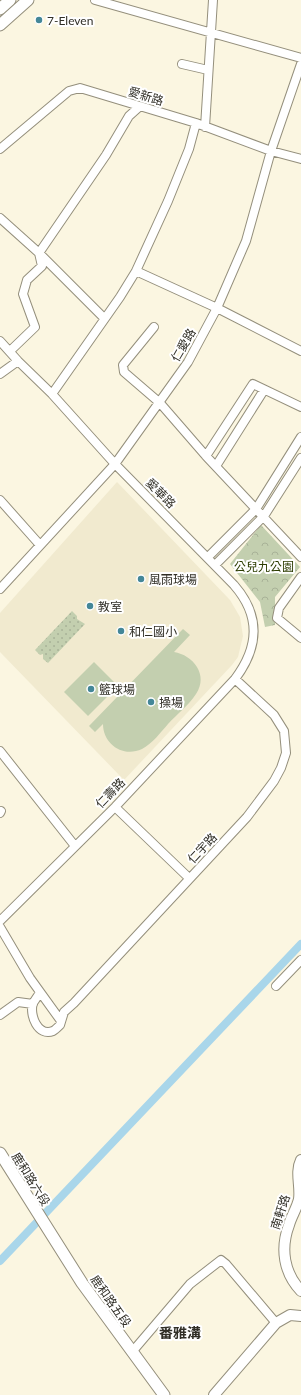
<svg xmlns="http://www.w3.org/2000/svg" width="301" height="1395" font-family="Lato,'Noto Sans TC',sans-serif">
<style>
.built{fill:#f1eacf}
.grass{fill:url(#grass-dots)}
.park{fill:url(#park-crowns)}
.pitch{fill:#c3cfaf}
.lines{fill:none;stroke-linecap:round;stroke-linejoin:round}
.canal{stroke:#a9d6ea;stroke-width:8}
.minor-casing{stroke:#948f7c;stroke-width:10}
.tertiary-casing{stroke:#948f7c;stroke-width:12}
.secondary-casing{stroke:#948f7c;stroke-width:13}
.minor{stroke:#fff;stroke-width:8}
.tertiary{stroke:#fff;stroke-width:10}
.secondary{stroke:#fff;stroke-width:11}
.poi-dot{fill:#448798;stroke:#fff;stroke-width:1.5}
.labels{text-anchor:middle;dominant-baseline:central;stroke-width:4;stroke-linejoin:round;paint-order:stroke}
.poi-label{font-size:12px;fill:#312f27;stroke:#fff;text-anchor:start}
.street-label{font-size:12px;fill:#312f27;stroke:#fff}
.park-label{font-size:12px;fill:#2c3c00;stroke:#fff}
.quarter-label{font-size:14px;font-weight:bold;fill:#312f27;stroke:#fff}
</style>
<defs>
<pattern id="grass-dots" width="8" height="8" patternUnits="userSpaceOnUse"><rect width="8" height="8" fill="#c3cfaf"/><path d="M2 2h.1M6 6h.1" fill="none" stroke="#a8b297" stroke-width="1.8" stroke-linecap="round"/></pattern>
<pattern id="park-crowns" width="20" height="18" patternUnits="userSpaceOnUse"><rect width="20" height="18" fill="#c3cfaf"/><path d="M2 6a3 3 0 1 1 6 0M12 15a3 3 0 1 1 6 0" fill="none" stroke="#a8b297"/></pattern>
</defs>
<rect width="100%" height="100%" fill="#fbf6e1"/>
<path class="built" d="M 117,482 L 230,600 L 240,617 L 243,636 L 238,657 L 232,665 L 124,780 L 0,652 L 0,613 Z"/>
<path class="grass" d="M 72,611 L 77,616 L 77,619 L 85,624 L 48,663 L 43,659 L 43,654 L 40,655 L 35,650 Z"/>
<path class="park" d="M 261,525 L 300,567 L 275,597 L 275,625 L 265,627 L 260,602 L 230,564 Z"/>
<path class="pitch" d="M 183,629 L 190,635 L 174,652 C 193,655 209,675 196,694 C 189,705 177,714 168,724 C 161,732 152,744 142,749 C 123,758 103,744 103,724 L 95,732 L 89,726 Z
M 94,662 L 118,686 L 88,716 L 64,692 Z"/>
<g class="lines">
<path class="canal" d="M 0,1261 L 301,944"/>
<g class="minor-casing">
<path id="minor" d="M 95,0 L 301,58
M 182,64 L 208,70
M 205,127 L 213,0
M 0,149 L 69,91 L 80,88 L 196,123 L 271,151 L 301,159
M 0,218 L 39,253 L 104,318
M 136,271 L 217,308 L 301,351
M 154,327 L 123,365 L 124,372 L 160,403 L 206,456 L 301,557
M 0,341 L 18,361 L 52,394 L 115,464 L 234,585 C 261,616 259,647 235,679 L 115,807 L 0,921
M 10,351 L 35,327 L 23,294 L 27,280 L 42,266 L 39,253 L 106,155 L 129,116 L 139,107
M 0,374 L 18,361
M 52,394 L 120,297 L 136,271 L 168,201 L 189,149 L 196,123
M 206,456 L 253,384 L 301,407
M 216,466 L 264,390
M 0,500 L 40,545
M 208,557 L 256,509 L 301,437
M 215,565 L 264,516 L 301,458
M 301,577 L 279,608 L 277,618 L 301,638
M 0,589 L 115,464 L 188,362 L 217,308 L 246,241 L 271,151 L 301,64
M 0,751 L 75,846
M 115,807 L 189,878
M 0,813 L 1,811
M 0,927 L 30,978 L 61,1021
M 276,986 L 301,960
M 40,992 C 38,996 35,1000 33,1003 C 29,1015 38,1037 53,1031 C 55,1030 58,1027 60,1025 L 64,1012 L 74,1003 L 247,817 L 274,781 L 281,768 L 286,753 L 284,731 L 274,715 L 235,679
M 0,1015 L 18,1002 L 33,1004
M 132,1352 L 190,1284 L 221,1260 L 226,1264 L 276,1323"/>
</g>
<g class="tertiary-casing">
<path id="tertiary" d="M 301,1160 C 295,1172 301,1187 299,1199 C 297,1208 291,1217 289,1225 C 280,1249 284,1273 301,1291
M 214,1395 L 276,1323 L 290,1315 L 301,1316"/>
</g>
<g class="secondary-casing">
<path id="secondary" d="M 0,9 L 10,0
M 0,25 L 28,0
M 0,1153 L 82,1283 L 164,1395"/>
</g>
<use href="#minor" class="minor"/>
<use href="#tertiary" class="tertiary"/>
<use href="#secondary" class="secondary"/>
</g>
<g class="poi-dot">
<circle cx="39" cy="20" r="4"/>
<circle cx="141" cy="579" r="4"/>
<circle cx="90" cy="606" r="4"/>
<circle cx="121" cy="631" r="4"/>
<circle cx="91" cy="689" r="4"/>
<circle cx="151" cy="702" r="4"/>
</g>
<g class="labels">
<g class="poi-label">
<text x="47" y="20">7-Eleven</text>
<text x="149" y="579">風雨球場</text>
<text x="98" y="606">教室</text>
<text x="129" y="631">和仁國小</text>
<text x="99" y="689">籃球場</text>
<text x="159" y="702">操場</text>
</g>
<g class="street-label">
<text transform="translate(146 96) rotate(17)">愛新路</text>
<text transform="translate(183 345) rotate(-60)">仁愛路</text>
<text transform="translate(161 493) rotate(45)">愛華路</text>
<text transform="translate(110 793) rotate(-46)">仁壽路</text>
<text transform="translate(202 848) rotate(-47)">仁宇路</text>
<text transform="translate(31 1179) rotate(58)">鹿和路六段</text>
<text transform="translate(280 1212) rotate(-72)">南軒路</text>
<text transform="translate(111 1301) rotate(55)">鹿和路五段</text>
</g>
<g class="park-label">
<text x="264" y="566">公兒九公園</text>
</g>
<g class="quarter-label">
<text x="180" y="1332">番雅溝</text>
</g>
</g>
</svg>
